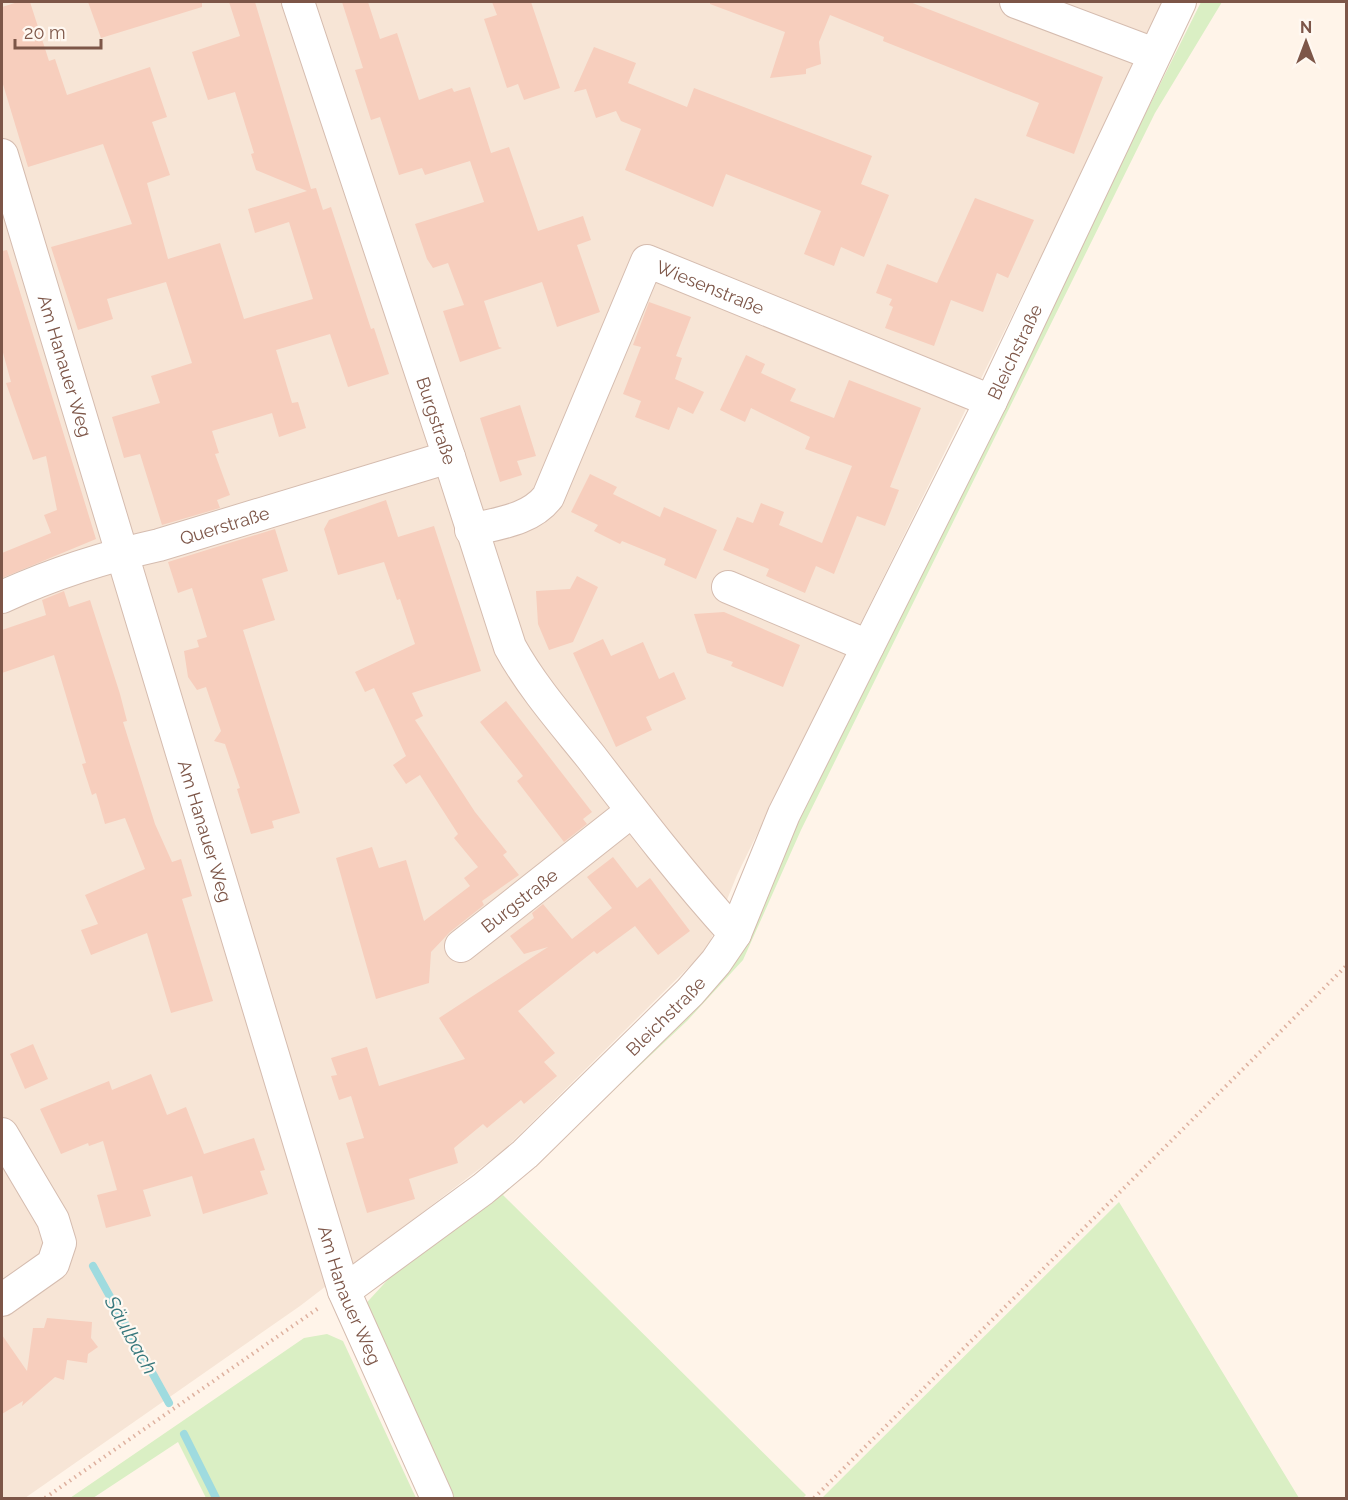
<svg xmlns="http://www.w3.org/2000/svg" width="1348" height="1500" font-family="Raleway,sans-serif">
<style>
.residential{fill:#f7e5d6}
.green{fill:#daefc4}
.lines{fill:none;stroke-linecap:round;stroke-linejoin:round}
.stream{stroke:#9fdbdf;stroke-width:8}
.building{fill:#f7cebd}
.minor-casing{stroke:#d5bcaf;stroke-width:34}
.path{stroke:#deb19f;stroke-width:4;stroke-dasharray:1.5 4.5;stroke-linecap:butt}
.minor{stroke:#fff;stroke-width:32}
.labels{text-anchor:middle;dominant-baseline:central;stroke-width:4.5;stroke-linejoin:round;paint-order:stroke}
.street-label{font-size:18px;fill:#7d5648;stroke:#fff8f1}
.water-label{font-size:20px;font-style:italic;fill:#36777c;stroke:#fff8f1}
</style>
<rect width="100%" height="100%" fill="#fff4e9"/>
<path class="residential" d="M 2,2 L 1166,2 L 737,875 L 707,949 L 504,1150 L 300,1306 L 25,1498 L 2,1498 Z"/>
<path class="green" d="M 1201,2 L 1222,2 L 1155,113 L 801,830 L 743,960 L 688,1020 L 503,1195 L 806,1495 L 803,1498 L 444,1498 L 359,1311 L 393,1274 L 703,994 L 790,827 Z
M 1119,1202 L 1299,1498 L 821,1498 L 822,1498 Z
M 327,1334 L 343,1341 L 416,1498 L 206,1498 L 178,1442 L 93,1498 L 70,1498 L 304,1338 Z"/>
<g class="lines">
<path class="stream" d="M 93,1266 L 169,1403
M 184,1434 L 216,1498"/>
</g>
<path class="building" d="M 18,2 L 30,2 L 49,61 L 55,59 L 67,95 L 150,67 L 167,117 L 152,122 L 170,175 L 147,183 L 168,259 L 220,243 L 244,319 L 313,299 L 289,222 L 255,233 L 248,209 L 307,191 L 256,170 L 251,154 L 254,153 L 235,92 L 208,100 L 192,52 L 240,36 L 229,2 L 255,2 L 311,189 L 316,188 L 323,210 L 331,207 L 371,329 L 374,328 L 389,374 L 348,387 L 330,334 L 276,350 L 292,403 L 298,402 L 306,428 L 279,437 L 272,413 L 212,431 L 219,453 L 215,454 L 230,495 L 217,500 L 220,508 L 162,525 L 140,454 L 124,458 L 112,417 L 160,403 L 151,376 L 192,363 L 166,282 L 107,299 L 113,319 L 78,330 L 51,247 L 132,224 L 103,144 L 28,167 L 2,81 L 2,7 Z
M 88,2 L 202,2 L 202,7 L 101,38 Z
M 342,2 L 368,2 L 380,39 L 397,33 L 419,100 L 452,88 L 454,92 L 470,87 L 491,153 L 509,147 L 538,231 L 583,216 L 591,240 L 577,245 L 600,312 L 557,327 L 542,282 L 484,301 L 499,347 L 502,348 L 460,362 L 443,311 L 464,305 L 448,263 L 433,268 L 427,259 L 415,224 L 484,202 L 470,161 L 425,175 L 422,168 L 399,175 L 380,117 L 371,120 L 355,70 L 363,68 Z
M 492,2 L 531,2 L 560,88 L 524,100 L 518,84 L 507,88 L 484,19 L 497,15 Z
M 710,2 L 910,2 L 1103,77 L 1074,154 L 1026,136 L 1039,103 L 883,41 L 884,37 L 830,15 L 819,42 L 821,64 L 806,69 L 806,74 L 770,78 L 785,32 L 710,4 Z
M 594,47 L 636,63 L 628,83 L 687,107 L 694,88 L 872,156 L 861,184 L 889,195 L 864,257 L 841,247 L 834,266 L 804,254 L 821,211 L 726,174 L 713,207 L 625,170 L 641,129 L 621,121 L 616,111 L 596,118 L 586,89 L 574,92 Z
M 975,198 L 1034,220 L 1008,278 L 997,273 L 983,312 L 951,300 L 934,346 L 885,328 L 893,307 L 889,305 L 892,299 L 876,293 L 887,264 L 937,283 Z
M 7,250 L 96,539 L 2,578 L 2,553 L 51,533 L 44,515 L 57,510 L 46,456 L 33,460 L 6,383 L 11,382 L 2,349 L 2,251 Z
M 649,302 L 691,317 L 676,356 L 682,358 L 675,379 L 704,392 L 693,414 L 678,407 L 669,430 L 635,417 L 641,401 L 623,394 L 641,347 L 633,345 Z
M 746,355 L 765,364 L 761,373 L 796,389 L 790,401 L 834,418 L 849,380 L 921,408 L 890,487 L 899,490 L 885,526 L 857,516 L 834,574 L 816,566 L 805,593 L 766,576 L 769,569 L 723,550 L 737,517 L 753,523 L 761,503 L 784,512 L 779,525 L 822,543 L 852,466 L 805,449 L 810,437 L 751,408 L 745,422 L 720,410 Z
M 520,405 L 536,456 L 517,461 L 522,475 L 500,482 L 480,418 Z
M 590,474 L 617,487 L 613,494 L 660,517 L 664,507 L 717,530 L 696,579 L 664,565 L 666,559 L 622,541 L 620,544 L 594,531 L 598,525 L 571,512 Z
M 386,500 L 398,537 L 434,526 L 481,671 L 412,693 L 423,716 L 415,720 L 475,812 L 507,852 L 503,855 L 519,875 L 482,901 L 484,905 L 450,932 L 431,952 L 429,983 L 376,999 L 336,858 L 372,847 L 379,868 L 406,860 L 424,921 L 470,886 L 464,878 L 478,867 L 454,838 L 458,834 L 420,775 L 406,784 L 393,765 L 406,756 L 374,688 L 365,692 L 355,672 L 415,644 L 400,599 L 397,600 L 384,562 L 338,575 L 324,529 L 329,520 Z
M 275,529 L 288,571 L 262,579 L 275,620 L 243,630 L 300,813 L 272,821 L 274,828 L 251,834 L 237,789 L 240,788 L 225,744 L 214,741 L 221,731 L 206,687 L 197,690 L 188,677 L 184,651 L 199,647 L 197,640 L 207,637 L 192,588 L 178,593 L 168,562 Z
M 577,576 L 598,587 L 573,642 L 549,650 L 538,624 L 536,591 L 570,589 Z
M 64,591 L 69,607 L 90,600 L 120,694 L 127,721 L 123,722 L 155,824 L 172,862 L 181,859 L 192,896 L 182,899 L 213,1001 L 171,1013 L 147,933 L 91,955 L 81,930 L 98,924 L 85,895 L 145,869 L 125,818 L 105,824 L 96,793 L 92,795 L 82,764 L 86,763 L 54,655 L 2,673 L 2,630 L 46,615 L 42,600 Z
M 724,612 L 800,645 L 783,687 L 731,666 L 733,662 L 707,653 L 694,614 Z
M 603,639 L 611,656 L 643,642 L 659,679 L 674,672 L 686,699 L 646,717 L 652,730 L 616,747 L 573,653 Z
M 506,701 L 592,812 L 583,819 L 587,824 L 564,842 L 517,781 L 523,776 L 480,722 Z
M 613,857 L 637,888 L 650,878 L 690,931 L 658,955 L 635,926 L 597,954 L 594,951 L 518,1011 L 555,1053 L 544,1062 L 557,1076 L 524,1104 L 521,1100 L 487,1128 L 483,1124 L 454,1148 L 458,1163 L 409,1179 L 415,1199 L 367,1213 L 346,1143 L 364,1138 L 351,1096 L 339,1100 L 331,1076 L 337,1075 L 331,1058 L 367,1047 L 379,1086 L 465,1059 L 439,1018 L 548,947 L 524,954 L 510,936 L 534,918 L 532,913 L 543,904 L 572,939 L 612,908 L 587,877 Z
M 33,1044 L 48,1079 L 25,1089 L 10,1054 Z
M 151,1074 L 167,1115 L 186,1107 L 204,1154 L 254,1138 L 265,1170 L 260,1171 L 268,1194 L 203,1214 L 192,1176 L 143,1190 L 151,1216 L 106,1228 L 97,1195 L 117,1190 L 103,1141 L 89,1146 L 88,1143 L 61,1154 L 40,1109 L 109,1081 L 112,1090 Z
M 47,1318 L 92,1322 L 91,1338 L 98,1347 L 88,1354 L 87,1363 L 67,1360 L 64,1380 L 55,1377 L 22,1406 L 23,1401 L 2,1414 L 2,1335 L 27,1371 L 33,1328 L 44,1328 Z"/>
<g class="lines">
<g class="minor-casing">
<g id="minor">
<path id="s1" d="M 298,2 L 449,457 L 510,647 C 532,687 563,722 591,757 C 637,817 684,878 735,934"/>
<path d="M 1016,2 L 1154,54"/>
<path id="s2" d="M 2,155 L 344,1291 L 437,1498"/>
<path id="s3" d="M 471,530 C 499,523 530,520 548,497 L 647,261 L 991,401"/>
<path d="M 728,587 L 868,646"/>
<path id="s4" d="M 2,597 C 52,574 105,557 159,545 L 449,457"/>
<path id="s5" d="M 461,946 L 632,811"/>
<path d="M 2,1134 L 53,1220 L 60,1243 L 53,1264 L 2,1300"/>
<path id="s6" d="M 344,1291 L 483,1189 L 525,1154 L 690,992 L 716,962 L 735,934 L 784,814 L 991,401 L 1180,2"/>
</g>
</g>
<path class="path" d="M 45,1498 L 320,1307
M 814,1498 L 1346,966"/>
<use href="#minor" class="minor"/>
</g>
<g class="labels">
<g class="street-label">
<text stroke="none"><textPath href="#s3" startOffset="410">Wiesenstraße</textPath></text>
<text stroke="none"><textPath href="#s6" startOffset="1178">Bleichstraße</textPath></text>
<text stroke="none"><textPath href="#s2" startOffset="220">Am Hanauer Weg</textPath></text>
<text stroke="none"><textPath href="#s1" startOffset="441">Burgstraße</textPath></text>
<text stroke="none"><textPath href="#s4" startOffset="234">Querstraße</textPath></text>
<text stroke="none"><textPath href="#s2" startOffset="706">Am Hanauer Weg</textPath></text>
<text stroke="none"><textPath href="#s5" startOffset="74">Burgstraße</textPath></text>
<text stroke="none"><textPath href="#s6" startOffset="424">Bleichstraße</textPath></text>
<text stroke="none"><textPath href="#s2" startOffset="1192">Am Hanauer Weg</textPath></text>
</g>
<g class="water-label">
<text transform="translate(131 1335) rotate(61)">Säulbach</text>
</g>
</g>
<rect width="1348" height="1500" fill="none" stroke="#7d5648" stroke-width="6"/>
<g transform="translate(1306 42)" stroke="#fff8f1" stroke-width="4.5" paint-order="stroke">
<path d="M0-4.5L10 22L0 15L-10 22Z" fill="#7d5648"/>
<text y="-9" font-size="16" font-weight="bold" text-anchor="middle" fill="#7d5648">N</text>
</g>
<path d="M15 39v9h86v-9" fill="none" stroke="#7d5648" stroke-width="3"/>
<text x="24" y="39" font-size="18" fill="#7d5648" stroke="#fff8f1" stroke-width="4.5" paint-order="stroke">20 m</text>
</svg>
